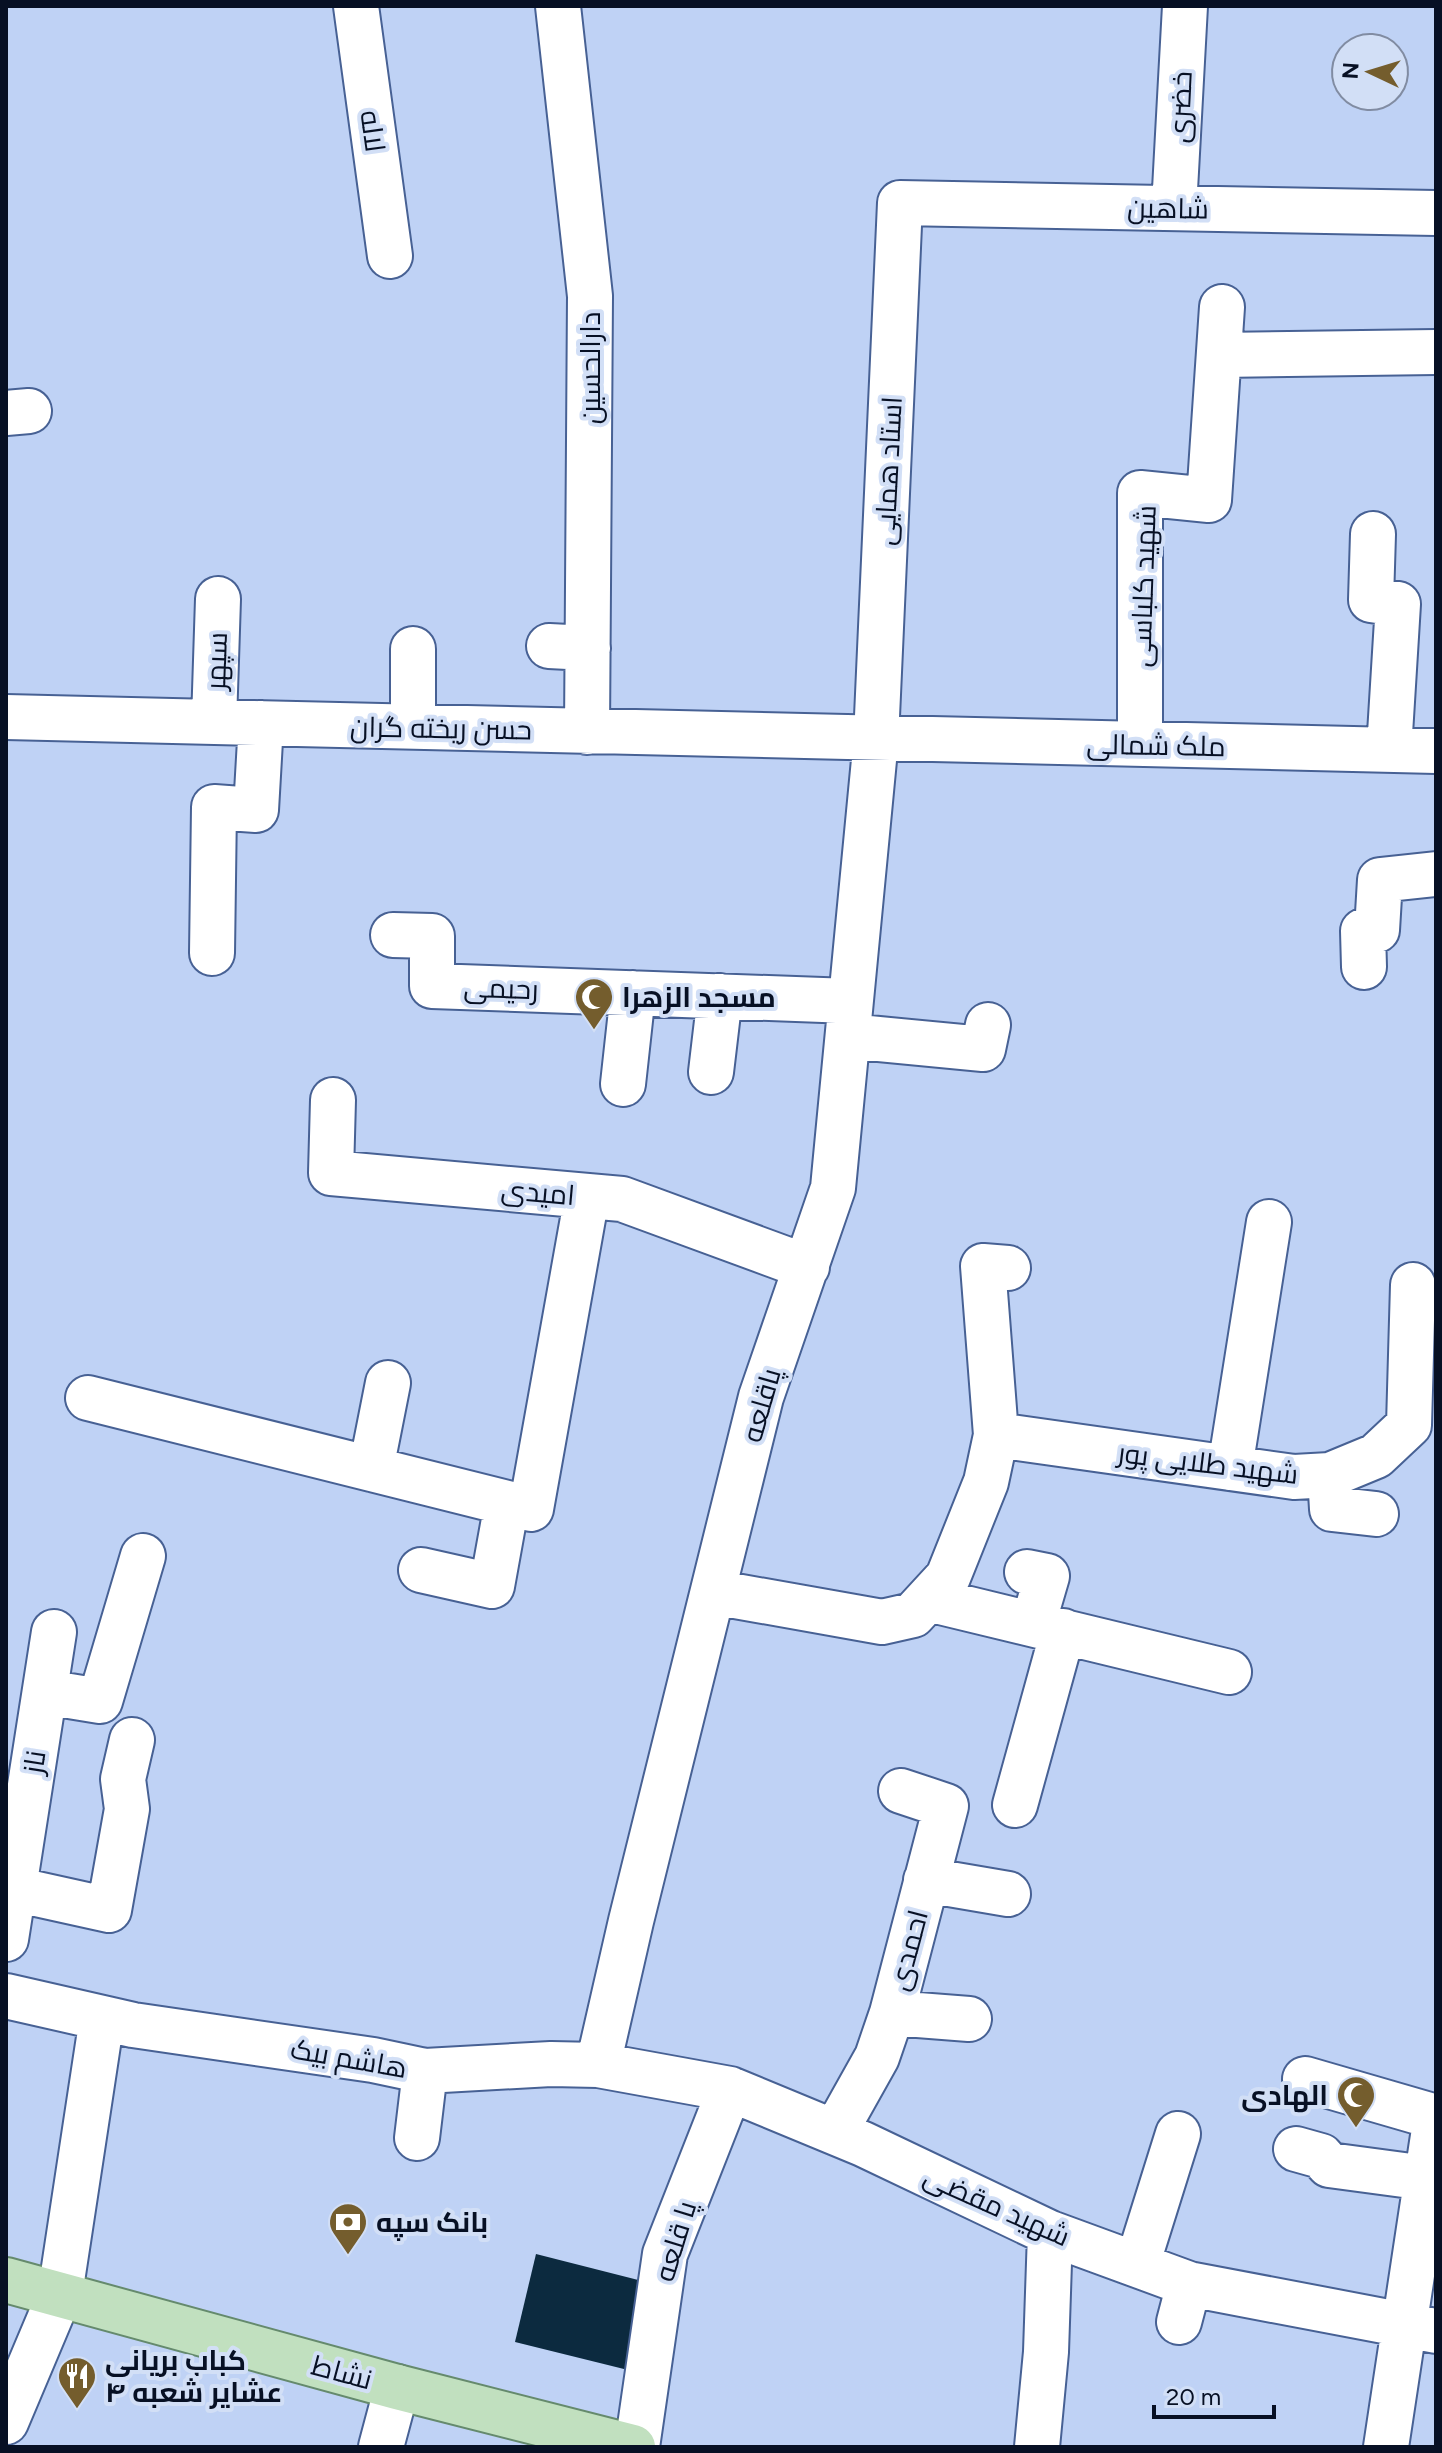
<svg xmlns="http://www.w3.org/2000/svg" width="1442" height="2453" font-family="Figtree,Cairo,sans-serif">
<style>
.building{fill:#0c2a3f}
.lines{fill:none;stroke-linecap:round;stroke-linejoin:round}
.minor-casing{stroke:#476194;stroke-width:48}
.major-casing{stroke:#658a6d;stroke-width:48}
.minor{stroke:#fff;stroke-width:44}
.major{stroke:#c1e0bf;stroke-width:44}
.labels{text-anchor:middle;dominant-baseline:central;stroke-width:8;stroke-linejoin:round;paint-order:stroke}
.street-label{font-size:28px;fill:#071024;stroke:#d2dff6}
.poi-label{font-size:28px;font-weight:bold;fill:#071024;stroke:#d2dff6;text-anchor:start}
</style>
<rect width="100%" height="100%" fill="#bfd2f5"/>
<path class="building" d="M 536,2254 L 650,2283 L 628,2370 L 515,2342 Z"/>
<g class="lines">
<g class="minor-casing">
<path id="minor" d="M 356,6 L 390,256
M 558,6 L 590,296 L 587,732
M 1174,208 L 1185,6
M 1219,355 L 1436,352
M 6,413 L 29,411
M 1373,534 L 1371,600 L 1398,604 L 1389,750
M 549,646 L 588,648
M 413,649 L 413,727
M 6,717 L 1436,751
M 214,722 L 218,599
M 1140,744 L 1140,493 L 1209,500 L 1222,307
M 393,935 L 432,936 L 432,986 L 850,1001
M 212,953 L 214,807 L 256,810 L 261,723
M 1364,967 L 1363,931 L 1377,930 L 1380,880 L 1436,874
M 848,1036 L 983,1049 L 988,1025
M 711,1072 L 720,996
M 623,1084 L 633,993
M 333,1100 L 331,1173 L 622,1199 L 807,1267
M 88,1398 L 531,1509 L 587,1196
M 996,1435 L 1294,1477 L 1330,1475 L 1376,1456 L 1409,1425 L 1413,1285
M 1230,1468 L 1269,1222
M 371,1469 L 388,1383
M 1330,1475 L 1332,1509 L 1376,1514
M 421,1570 L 492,1586 L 507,1503
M 1027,1572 L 1047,1576 L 1033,1624
M 713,1592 L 882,1622 L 913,1615 L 948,1577 L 986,1482 L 996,1435 L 983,1266 L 1008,1268
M 928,1599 L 1229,1672
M 45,1692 L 100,1701 L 143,1556
M 1015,1805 L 1063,1631
M 926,1880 L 1008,1894
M 14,1889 L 109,1910 L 127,1809 L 123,1779 L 132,1740
M 6,1939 L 54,1632
M 6,1996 L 133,2025 L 373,2060 L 425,2071 L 551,2064 L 598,2065 L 730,2089 L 863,2144 L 1050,2233 L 1189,2284 L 1436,2331
M 892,2013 L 969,2019
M 598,2065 L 631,1921 L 761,1397 L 833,1188 L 876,739 L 900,203 L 1436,213
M 1305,2079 L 1436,2117
M 835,2132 L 877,2057 L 892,2013 L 946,1806 L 901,1791
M 417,2138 L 425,2071
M 1296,2149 L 1321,2156 L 1329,2165 L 1426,2178
M 1137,2265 L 1178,2134
M 1179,2322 L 1189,2284
M 6,2422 L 60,2294 L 102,2018
M 381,2447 L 397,2387
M 637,2447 L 665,2254 L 730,2089
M 1037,2447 L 1046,2352 L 1050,2233
M 1386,2447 L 1436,2116"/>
</g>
<g class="major-casing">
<path id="major" d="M 6,2280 L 397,2387 L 633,2447"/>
</g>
<use href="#minor" class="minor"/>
<use href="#major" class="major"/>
</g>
<defs>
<g id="mosque-pin" transform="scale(2)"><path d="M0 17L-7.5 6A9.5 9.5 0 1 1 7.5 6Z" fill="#745d2d" stroke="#d2dff6"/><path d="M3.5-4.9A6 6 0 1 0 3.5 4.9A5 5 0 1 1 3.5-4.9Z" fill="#fff"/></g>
<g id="bank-pin" transform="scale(2)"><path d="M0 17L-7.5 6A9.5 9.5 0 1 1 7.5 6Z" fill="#745d2d" stroke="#d2dff6"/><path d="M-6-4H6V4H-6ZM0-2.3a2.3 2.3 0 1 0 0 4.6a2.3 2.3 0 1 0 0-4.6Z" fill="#fff"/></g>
<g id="restaurant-pin" transform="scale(2)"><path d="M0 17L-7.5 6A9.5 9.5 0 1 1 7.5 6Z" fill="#745d2d" stroke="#d2dff6"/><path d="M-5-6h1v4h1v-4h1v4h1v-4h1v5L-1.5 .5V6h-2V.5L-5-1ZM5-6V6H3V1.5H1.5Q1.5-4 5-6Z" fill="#fff"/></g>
</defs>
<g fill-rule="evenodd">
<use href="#mosque-pin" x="594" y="997"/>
<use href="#mosque-pin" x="1356" y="2095"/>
<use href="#bank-pin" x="348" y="2222"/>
<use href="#restaurant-pin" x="77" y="2376"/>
</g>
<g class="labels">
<g class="street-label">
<text transform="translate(1180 107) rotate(-87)">خضری</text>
<text transform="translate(373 131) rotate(82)">لاله</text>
<text transform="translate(1168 208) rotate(1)">شاهین</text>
<text transform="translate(590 368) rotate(-90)">دارالحسین</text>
<text transform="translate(888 471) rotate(-87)">استاد همایی</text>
<text transform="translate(1143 586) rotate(-88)">شهید کلباسی</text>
<text transform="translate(216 661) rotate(-88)">سپهر</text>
<text transform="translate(441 728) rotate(1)">حسن ریخته گران</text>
<text transform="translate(1156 745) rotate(1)">ملک شمالی</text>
<text transform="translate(501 988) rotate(2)">رحیمی</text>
<text transform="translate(538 1192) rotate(5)">امیدی</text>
<text transform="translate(761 1405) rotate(-74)">پاقلعه</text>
<text transform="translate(1208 1463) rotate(7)">شهید طلایی پور</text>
<text transform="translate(34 1762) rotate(-81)">ناز</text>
<text transform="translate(908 1950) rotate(-75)">احمدی</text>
<text transform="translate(349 2058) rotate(10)">هاشم بیک</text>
<text transform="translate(997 2206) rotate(24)">شهید مقضی</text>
<text transform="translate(675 2241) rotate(-73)">پا قلعه</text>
<text transform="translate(342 2372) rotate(15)">نشاط</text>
</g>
<g class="poi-label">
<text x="622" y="997">مسجد الزهرا</text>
<text x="1328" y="2095" text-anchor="end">الهادی</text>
<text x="376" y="2222">بانک سپه</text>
<text x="105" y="2360">کباب بریانی<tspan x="105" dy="32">عشایر شعبه ۴</tspan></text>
</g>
</g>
<rect width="1442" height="2453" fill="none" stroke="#071024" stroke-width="16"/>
<g transform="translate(1370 72) rotate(274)"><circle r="38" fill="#d2dff6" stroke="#818ca2" stroke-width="2"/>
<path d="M0-6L14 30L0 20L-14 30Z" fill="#745d2d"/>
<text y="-12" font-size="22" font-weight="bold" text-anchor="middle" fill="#071024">N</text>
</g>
<path d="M1154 2405v12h120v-12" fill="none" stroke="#071024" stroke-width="4"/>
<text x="1166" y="2405" font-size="24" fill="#071024" stroke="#d2dff6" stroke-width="6" paint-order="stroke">20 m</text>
</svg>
